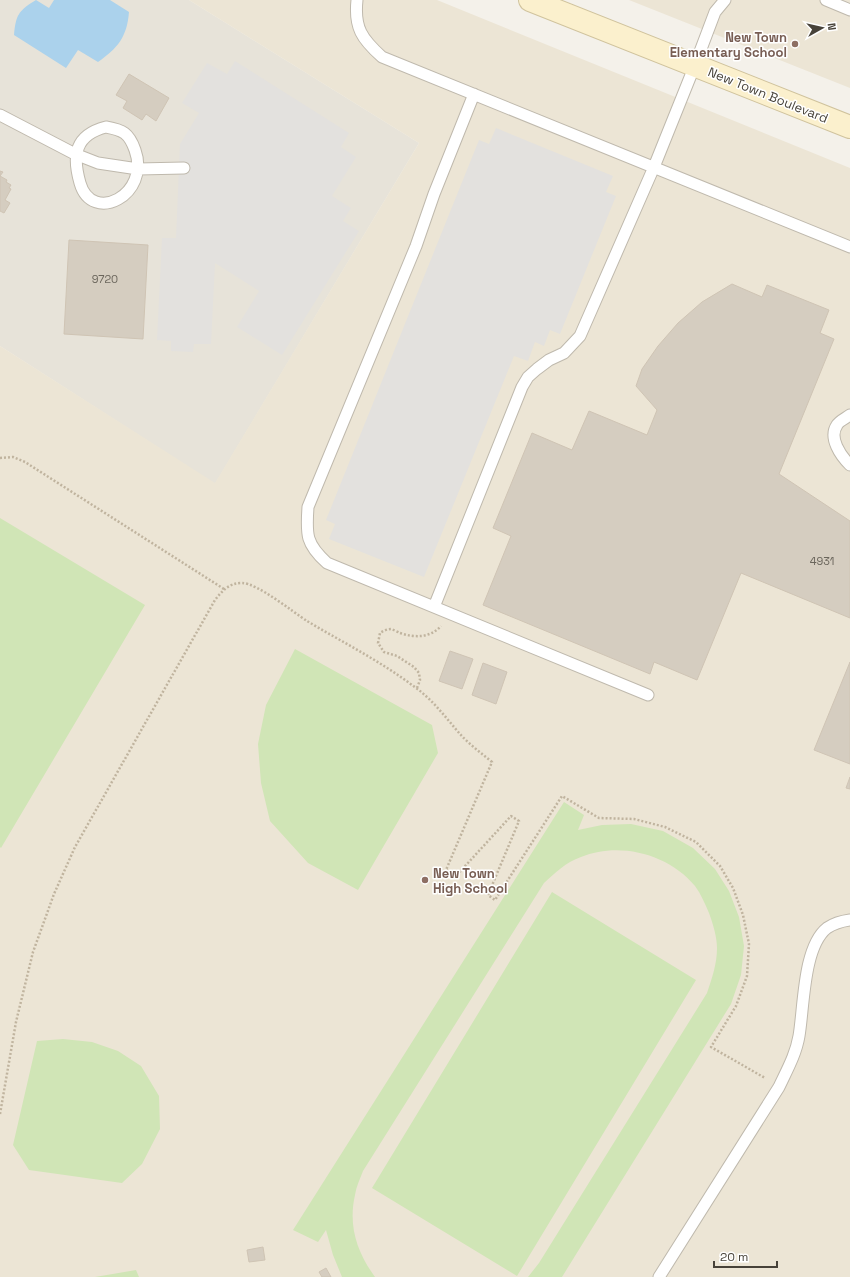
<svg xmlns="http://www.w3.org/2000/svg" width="850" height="1277" font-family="'Space Grotesk',sans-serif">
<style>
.residential{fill:#e7e3d9}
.education{fill:#ece5d5}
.green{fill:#d0e5b6}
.parking{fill:#e3e1de}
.water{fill:#abd2ec}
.building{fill:#d5cdc0;stroke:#cfc4b4}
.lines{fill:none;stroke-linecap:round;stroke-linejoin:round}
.lane-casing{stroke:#bfb9ad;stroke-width:13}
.secondary-casing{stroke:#d0c39d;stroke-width:24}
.path{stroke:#c0b49f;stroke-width:2.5;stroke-dasharray:2 2;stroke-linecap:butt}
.lane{stroke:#fff;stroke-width:11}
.secondary{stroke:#fbf0cd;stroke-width:22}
.education-dot{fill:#8d6e63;stroke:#fff;stroke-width:1.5}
.labels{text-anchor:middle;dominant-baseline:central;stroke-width:3;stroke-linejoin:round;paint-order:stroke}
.number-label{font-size:11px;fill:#6a655b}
.education-label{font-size:13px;font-weight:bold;fill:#785e54;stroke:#fff;text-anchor:end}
.street-label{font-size:13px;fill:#474239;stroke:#fff}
</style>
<rect width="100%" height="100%" fill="#f4f1ea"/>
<path class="residential" d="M 0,0 L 189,0 L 419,143 L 215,484 L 0,346 Z"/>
<path class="education" d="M 189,0 L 437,0 L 850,168 L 850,1277 L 0,1277 L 0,346 L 215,483 L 419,143 Z
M 629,0 L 850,0 L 850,88 Z"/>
<path class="green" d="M 0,518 L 145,605 L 1,848 L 0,847 Z
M 295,649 L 432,725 L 438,753 L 358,890 L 308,863 L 270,821 L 261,783 L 258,744 L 266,705 Z
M 564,802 L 584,815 L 578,830 L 602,825 L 631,824 L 663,831 L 693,848 L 715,869 L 729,891 L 739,917 L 744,946 L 741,975 L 731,1004 L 562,1277 L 528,1277 L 539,1263 L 707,993 C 712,978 717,964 717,948 C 717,937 713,924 709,913 C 705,904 701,894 695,886 C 669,854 619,841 581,857 C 566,862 555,873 544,883 L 363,1171 C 360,1179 356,1187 355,1195 C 348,1226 357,1252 375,1277 L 342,1277 L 333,1255 L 326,1230 L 318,1242 L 293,1230 Z
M 552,892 L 696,980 L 517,1276 L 372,1188 Z
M 63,1039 L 92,1042 L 118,1051 L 141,1066 L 159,1096 L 160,1129 L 142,1164 L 122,1183 L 29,1170 L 13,1145 L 37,1041 Z
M 136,1270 L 139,1277 L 95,1277 Z"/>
<path class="parking" d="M 235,61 L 349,133 L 341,147 L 356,157 L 332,196 L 351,208 L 343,221 L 359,231 L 282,355 L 237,327 L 259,291 L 215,263 L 211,344 L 194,344 L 193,352 L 171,351 L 171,341 L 157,340 L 162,238 L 176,238 L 180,144 L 199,113 L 182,103 L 207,63 L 227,74 Z
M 496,128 L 613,176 L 606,192 L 616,196 L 560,334 L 550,330 L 544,346 L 535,342 L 528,361 L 514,356 L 424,577 L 329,539 L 335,524 L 326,520 L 479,140 L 489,144 Z"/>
<path class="water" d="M 36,0 L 49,8 L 54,0 L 110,0 L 129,12 C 127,37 118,48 98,62 L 78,50 L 66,68 L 14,35 C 16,15 18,11 36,0 Z"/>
<path class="building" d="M 129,74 L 169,98 L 156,121 L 146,114 L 142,120 L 123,108 L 127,101 L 116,95 Z
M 0,171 L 3,172 L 0,176 L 7,180 L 6,182 L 11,185 L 9,188 L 11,189 L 5,200 L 10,203 L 4,213 L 0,211 Z
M 69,240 L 148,245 L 143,339 L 64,334 Z
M 732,284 L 762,297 L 767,285 L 829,310 L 820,333 L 834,339 L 779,474 L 850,521 L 850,618 L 741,573 L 697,680 L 654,662 L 650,674 L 483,605 L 511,536 L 493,528 L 532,433 L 572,450 L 589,411 L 647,435 L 657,410 L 636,386 L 642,369 L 658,346 L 678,323 L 702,302 Z
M 450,651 L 473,659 L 462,689 L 439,681 Z
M 850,662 L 850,764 L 814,750 Z
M 483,663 L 507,672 L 496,704 L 472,695 Z
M 850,777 L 850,789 L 846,788 Z
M 263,1247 L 265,1260 L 249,1262 L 247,1250 Z
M 326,1268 L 331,1277 L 322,1277 L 319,1272 Z"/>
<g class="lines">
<g class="lane-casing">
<path id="lane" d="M 357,0 C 354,28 362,39 382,57 L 850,247
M 826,0 L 850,10
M 474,94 L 434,194 L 416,246 L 308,507 C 306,535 306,544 327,563 L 648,695
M 0,115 L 75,154 L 98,163 L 138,169 L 184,168
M 106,127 C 123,130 129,133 135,150 C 151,195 92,225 80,183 C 72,155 75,135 106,127 Z
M 850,415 C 846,418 839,421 837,425 C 828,438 841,456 850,465
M 434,607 L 522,387 L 528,377 L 537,369 L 549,360 L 564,353 L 580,336 L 654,167 L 695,65 L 715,12 L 725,0
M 659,1277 L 779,1087 C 787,1070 796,1054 799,1036 C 804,1007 803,947 827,928 C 833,924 843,921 850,920"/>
</g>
<g class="secondary-casing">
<path id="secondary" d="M 530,0 L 850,127"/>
</g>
<path class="path" d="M 0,458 L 13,457 L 25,462 L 224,589
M 417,688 L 420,680 L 419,673 L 414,667 L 397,656 L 384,652 L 378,643 L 380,633 C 383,631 387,629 391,629 C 394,630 398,632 400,633 C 415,638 430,638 441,626
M 0,1114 L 16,1022 L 33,952 L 54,894 L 75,847 L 215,600 C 222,591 229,583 242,583 C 257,583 293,612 307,621 C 344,643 382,662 416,688 C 433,700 446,718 460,734 C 469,744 481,753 492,762 L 446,870 L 456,876 L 511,816 L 519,821 L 488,895 L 495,900 L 562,796 L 599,818 L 634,819 L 665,827 L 696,842 L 720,866 L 733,888 L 743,915 L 749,944 L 747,976 L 736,1006 L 711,1047 L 765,1078"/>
<use href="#lane" class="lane"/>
<use href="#secondary" class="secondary"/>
</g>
<g class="education-dot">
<circle cx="795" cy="44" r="4"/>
<circle cx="425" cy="880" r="4"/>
</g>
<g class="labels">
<g class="number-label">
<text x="105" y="279">9720</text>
<text x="822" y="561">4931</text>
</g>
<g class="education-label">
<text x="787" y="37">New Town<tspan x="787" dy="15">Elementary School</tspan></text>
<text x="433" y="873" text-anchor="start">New Town<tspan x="433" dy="15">High School</tspan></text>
</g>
<g class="street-label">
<text transform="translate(768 95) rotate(22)">New Town Boulevard</text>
</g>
</g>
<g transform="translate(822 28) rotate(82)" stroke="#ffffff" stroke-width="3" paint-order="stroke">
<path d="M0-3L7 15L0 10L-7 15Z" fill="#474239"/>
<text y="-6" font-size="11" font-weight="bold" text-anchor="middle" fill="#474239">N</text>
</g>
<path d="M714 1261v6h63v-6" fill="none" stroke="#474239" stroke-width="2"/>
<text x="720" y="1261" font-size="12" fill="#474239" stroke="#ffffff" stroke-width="3" paint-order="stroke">20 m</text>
</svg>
